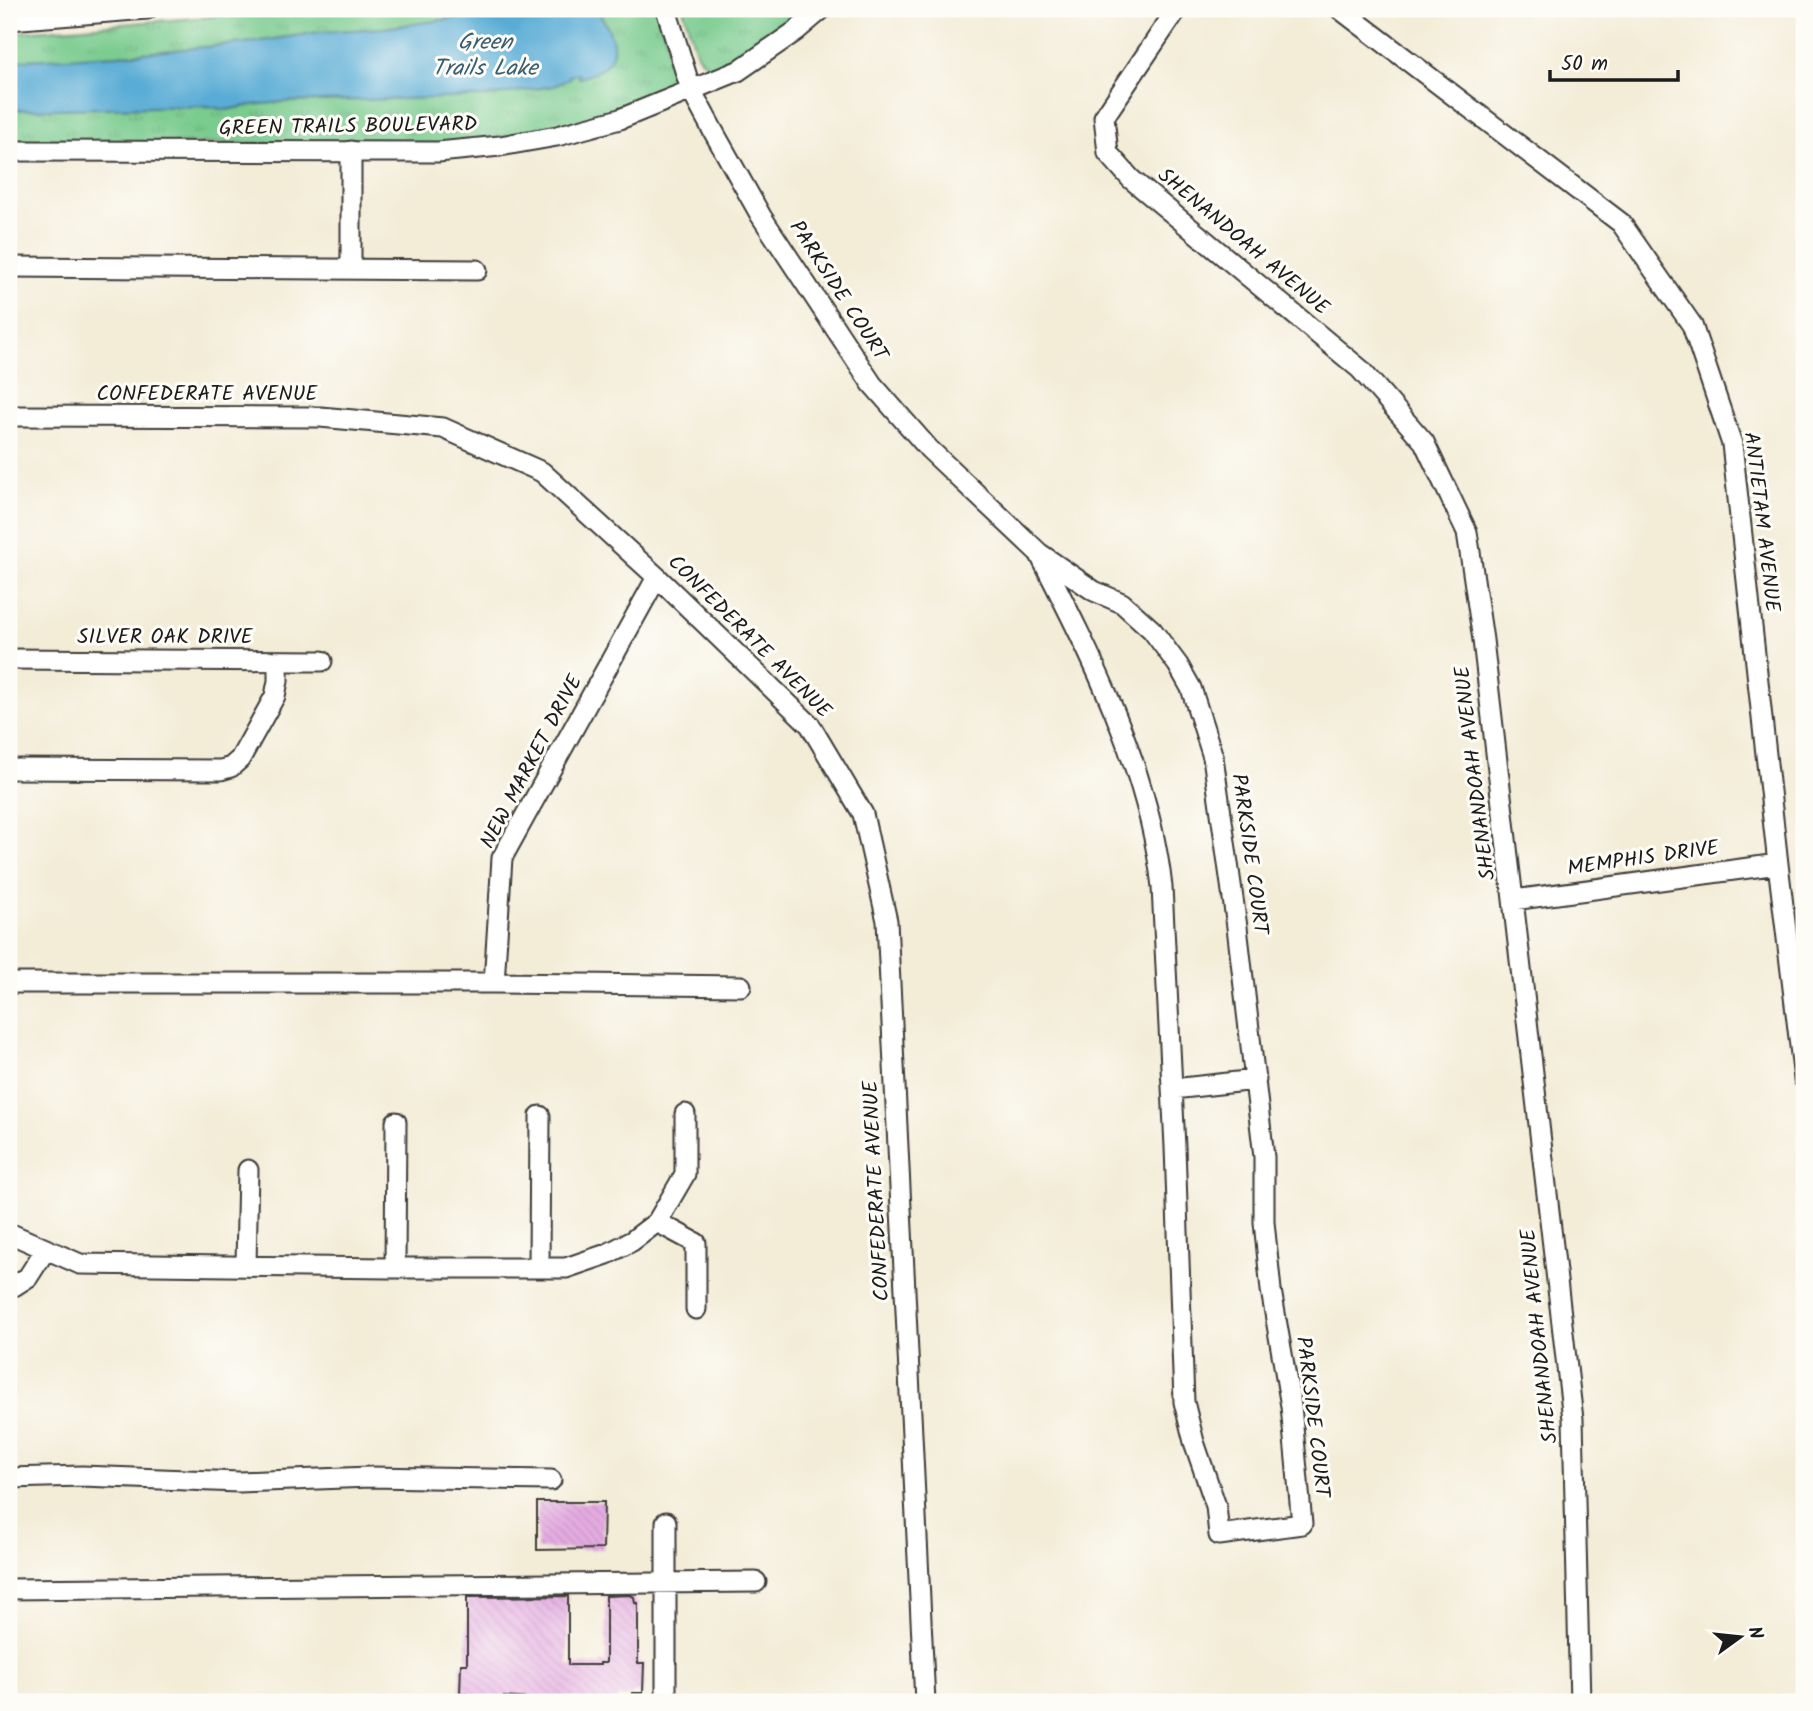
<svg xmlns="http://www.w3.org/2000/svg" width="1813" height="1711" font-family="Kalam,sans-serif">
<style>
.grass{fill:url(#grass-tufts);stroke:#4a7455;stroke-width:2}
.water{fill:#59acd5;stroke:#3a6478;stroke-width:2}
.building{fill:url(#building-back-hatch)}
.lines{fill:none;stroke-linecap:round;stroke-linejoin:round}
.minor-casing{stroke:#3c3b38;stroke-width:23}
.minor{stroke:#fff;stroke-width:19}
.labels{text-anchor:middle;dominant-baseline:central;stroke-width:6;stroke-linejoin:round;paint-order:stroke}
.street-label{font-size:21px;fill:#1c1c1c;stroke:#fdfcf7}
.water-label{font-size:23px;font-style:italic;fill:#375d6f;stroke:#fdfcf7}
</style>
<defs>
<pattern id="grass-tufts" width="24" height="20" patternUnits="userSpaceOnUse" patternTransform="scale(1.75)"><rect width="24" height="20" fill="#79cb8e"/><path d="M3 7l-1-3M5 7V3M7 7l1-3M15 17l-1-3M17 17v-4M19 17l1-3" fill="none" stroke="#68ae7a"/></pattern>
<pattern id="building-back-hatch" width="6" height="6" patternUnits="userSpaceOnUse" patternTransform="scale(1.75)"><rect width="6" height="6" fill="#e5ace2"/><path d="M-1 5l2 2M0 0l6 6M5-1l2 2" fill="none" stroke="#c493c1"/></pattern>
</defs>
<rect width="100%" height="100%" fill="#fdfcf7"/>
<filter id="ink" filterUnits="userSpaceOnUse"><feTurbulence type="fractalNoise" baseFrequency=".0143" numOctaves="2"/><feDisplacementMap in="SourceGraphic" scale="14" xChannelSelector="R" yChannelSelector="G"/><feConvolveMatrix kernelMatrix="1 2 1 2 8 2 1 2 1" color-interpolation-filters="sRGB"/></filter>
<filter id="wash" filterUnits="userSpaceOnUse"><feTurbulence type="fractalNoise" baseFrequency=".00686" numOctaves="4" result="noise"/><feDisplacementMap in="SourceGraphic" scale="28" xChannelSelector="R" yChannelSelector="G"/><feGaussianBlur stdDeviation="1.57" result="paint"/><feColorMatrix in="noise" values="0 0 0 0 0 0 0 0 0 0 0 0 0 0 0 0 0 1.4 0 .05"/><feComposite in="paint" operator="in"/></filter>
<g filter="url(#wash)">
<rect width="100%" height="100%" fill="#f3ecd7"/>
<path class="grass" d="M 264,9 L 657,9 L 676,72 L 677,77 L 672,89 L 653,99 L 549,131 L 449,144 L 9,143 L 9,33 L 208,17 L 234,12 Z
M 683,9 L 812,9 C 786,27 741,66 711,70 L 697,55 Z"/>
<path class="water" d="M 524,9 L 596,9 C 620,41 623,67 579,78 L 578,74 L 569,76 L 569,79 L 554,86 L 485,97 L 283,102 L 253,105 L 226,110 L 208,106 L 9,110 L 9,61 L 133,54 L 254,42 L 320,32 L 383,28 Z"/>
<g id="blocks">
<path class="building" d="M 537,1502 L 604,1502 L 603,1549 L 537,1550 Z
M 630,1595 L 634,1597 L 635,1603 L 638,1603 L 638,1663 L 644,1663 L 643,1693 L 632,1693 L 632,1697 L 617,1697 L 617,1702 L 577,1701 L 577,1698 L 550,1698 L 550,1702 L 530,1702 L 530,1699 L 504,1697 L 504,1702 L 486,1702 L 477,1701 L 477,1698 L 468,1698 L 468,1694 L 460,1694 L 461,1664 L 467,1664 L 467,1597 L 568,1596 L 568,1665 L 600,1665 L 600,1663 L 606,1663 L 606,1596 Z"/>
</g>
</g>
<g filter="url(#ink)">
<use href="#blocks" fill-opacity="0" stroke="#3c3b38" stroke-width="2"/>
<g class="lines">
<g class="minor-casing">
<path id="minor" d="M 666,9 L 691,90 L 712,129 L 761,216 L 872,384 L 929,449 L 1039,553 L 1094,591 L 1122,603 L 1152,630 L 1178,665 L 1191,688 L 1213,757 L 1237,927 L 1264,1157 L 1264,1222 L 1271,1290 L 1291,1406 L 1302,1524 L 1219,1535 L 1216,1506 L 1194,1442 L 1184,1402 L 1175,1147 L 1162,887 C 1149,769 1092,657 1039,553
M 1177,9 L 1104,117 L 1108,153 L 1131,179 L 1360,369 L 1424,442 L 1467,532 L 1483,640 L 1573,1419 L 1580,1702
M 1340,9 L 1621,223 L 1692,325 L 1732,444 L 1778,864 L 1804,1079
M 9,20 L 147,9
M 9,151 L 438,152 L 500,146 L 557,136 L 620,119 L 738,71 L 796,31 L 822,9
M 9,267 L 477,270
M 351,269 L 351,151
M 9,416 L 320,417 L 443,428 L 542,472 L 657,577 L 810,725 L 863,814 L 887,921 L 925,1702
M 9,659 L 322,661
M 9,769 L 221,770 L 231,767 L 240,759 L 275,696 L 278,681 L 278,661
M 1514,900 L 1778,864
M 9,983 L 494,983 L 741,986
M 494,983 L 502,858 L 657,577
M 1173,1089 L 1256,1080
M 657,1222 L 696,1243 L 696,1309
M 9,1233 L 80,1264 L 389,1268 L 566,1268 L 607,1254 L 632,1241 L 657,1222 L 685,1174 L 685,1114
M 246,1265 L 248,1170
M 395,1268 L 396,1122
M 539,1268 L 540,1116
M 9,1286 L 14,1286 L 28,1277 L 46,1249
M 9,1478 L 82,1476 L 239,1482 L 370,1477 L 551,1480
M 9,1589 L 756,1582
M 666,1702 L 666,1522"/>
</g>
<use href="#minor" class="minor"/>
</g>
</g>
<g class="labels">
<g class="street-label">
<text transform="translate(348 127) rotate(-1)">GREEN TRAILS BOULEVARD</text>
<text transform="translate(1243 242) rotate(40)">SHENANDOAH AVENUE</text>
<text transform="translate(838 291) rotate(57)">PARKSIDE COURT</text>
<text x="207" y="394">CONFEDERATE AVENUE</text>
<text transform="translate(1761 522) rotate(83)">ANTIETAM AVENUE</text>
<text x="165" y="637">SILVER OAK DRIVE</text>
<text transform="translate(749 637) rotate(45)">CONFEDERATE AVENUE</text>
<text transform="translate(532 762) rotate(-62)">NEW MARKET DRIVE</text>
<text transform="translate(1476 773) rotate(-97)">SHENANDOAH AVENUE</text>
<text transform="translate(1249 854) rotate(82)">PARKSIDE COURT</text>
<text transform="translate(1643 859) rotate(-8)">MEMPHIS DRIVE</text>
<text transform="translate(877 1191) rotate(-93)">CONFEDERATE AVENUE</text>
<text transform="translate(1540 1336) rotate(-96)">SHENANDOAH AVENUE</text>
<text transform="translate(1312 1417) rotate(83)">PARKSIDE COURT</text>
</g>
<g class="water-label">
<text x="485" y="43">Green<tspan x="485" dy="26">Trails Lake</tspan></text>
</g>
</g>
<rect width="1813" height="1711" fill="none" stroke="#fdfcf7" stroke-width="35"/>
<g transform="translate(1740 1637) rotate(75)" stroke="#fdfcf7" stroke-width="5" paint-order="stroke">
<path d="M0-5L12 26L0 18L-12 26Z" fill="#1c1c1c"/>
<text y="-10" font-size="19" font-weight="bold" text-anchor="middle" fill="#1c1c1c">N</text>
</g>
<path d="M1550 70v10h128v-10" fill="none" stroke="#1c1c1c" stroke-width="3.5"/>
<text x="1561" y="70" font-size="21" fill="#1c1c1c" stroke="#fdfcf7" stroke-width="5" paint-order="stroke">50 m</text>
</svg>
